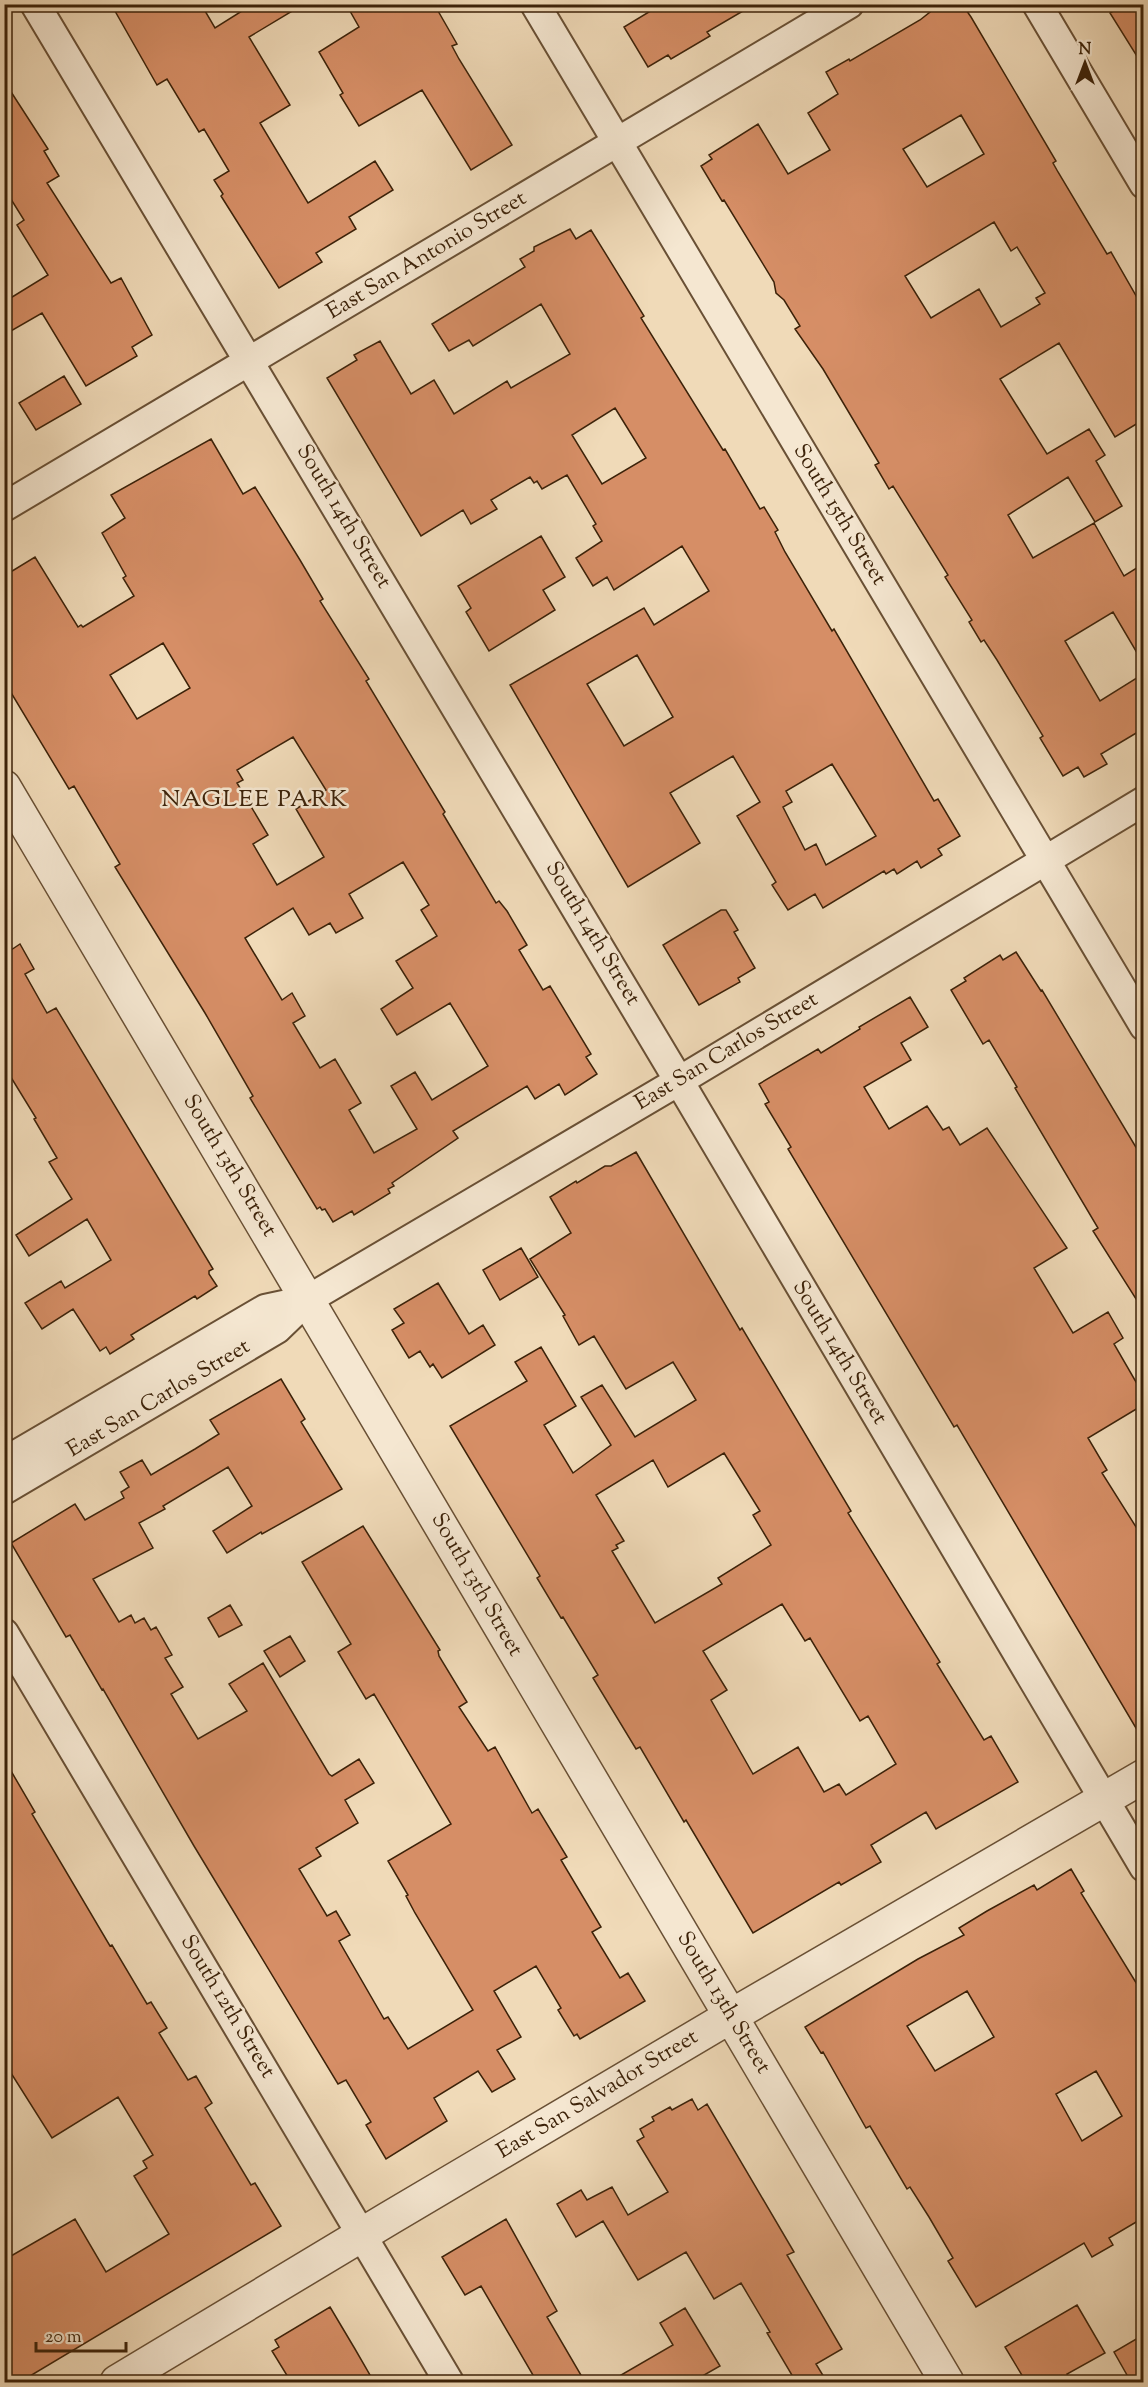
<svg xmlns="http://www.w3.org/2000/svg" width="1148" height="2387" font-family="'Sorts Mill Goudy',serif">
<style>
.building{fill:#d68e66;stroke:#3c2209;stroke-width:1.5;fill-rule:evenodd}
.lines{fill:none;stroke-linecap:round;stroke-linejoin:round}
.minor-casing{stroke:#695035;stroke-width:32}
.tertiary-casing{stroke:#695035;stroke-width:36}
.minor{stroke:#f5e7d1;stroke-width:28}
.tertiary{stroke:#f5e7d1;stroke-width:33}
.labels{text-anchor:middle;dominant-baseline:central;stroke-width:5;stroke-linejoin:round;paint-order:stroke}
.street-label{font-size:22px;fill:#3c2209;stroke:#f5e7d1}
.neighbourhood-label{font-size:24px;letter-spacing:1.5px;fill:#3c2209;stroke:#f5e7d1}
</style>
<rect width="100%" height="100%" fill="#f0dab8"/>
<filter id="stains"><feTurbulence type="fractalNoise" baseFrequency=".00333" numOctaves="4"/><feColorMatrix values="0 0 0 0 .2 0 0 0 0 .09 0 0 0 0 .02 0 0 0 .5 -.17"/></filter>
<radialGradient id="worn" r=".72"><stop offset=".6" stop-color="#630" stop-opacity="0"/><stop offset="1" stop-color="#630" stop-opacity=".3"/></radialGradient>
<path class="building" d="M 111,4 L 201,4 L 215,28 L 253,4 L 304,4 L 249,37 L 290,105 L 260,123 L 308,203 L 375,161 L 393,190 L 349,217 L 356,229 L 316,253 L 322,262 L 279,288 L 221,196 L 223,194 L 214,180 L 229,171 L 204,129 L 199,132 L 167,79 L 157,85 Z
M 346,4 L 434,4 L 457,44 L 452,46 L 459,59 L 512,145 L 471,170 L 422,90 L 359,126 L 340,95 L 343,93 L 319,52 L 359,27 Z
M 662,4 L 755,4 L 707,32 L 710,36 L 671,59 L 668,55 L 648,67 L 624,27 Z
M 925,4 L 962,4 L 971,17 L 1056,161 L 1053,163 L 1058,172 L 1107,254 L 1111,252 L 1143,308 L 1143,420 L 1115,437 L 1059,343 L 1000,379 L 1047,454 L 1089,429 L 1105,455 L 1096,461 L 1122,506 L 1095,522 L 1068,477 L 1008,515 L 1033,558 L 1094,523 L 1124,576 L 1143,564 L 1143,663 L 1113,612 L 1065,641 L 1100,701 L 1143,674 L 1143,729 L 1101,754 L 1107,764 L 1084,777 L 1078,767 L 1063,776 L 1040,738 L 1043,736 L 997,660 L 984,640 L 981,642 L 969,622 L 972,620 L 945,577 L 948,575 L 893,486 L 889,489 L 875,465 L 879,463 L 823,369 L 795,329 L 800,326 L 784,300 L 776,293 L 774,282 L 724,200 L 722,201 L 701,166 L 712,159 L 709,155 L 758,124 L 788,174 L 830,150 L 808,113 L 838,94 L 826,72 L 849,59 L 850,61 L 920,20 L 930,12 ZM 961,115 L 984,154 L 927,187 L 903,149 ZM 994,222 L 1011,251 L 1017,247 L 1045,293 L 1036,298 L 1040,304 L 1001,327 L 979,289 L 931,318 L 905,276 Z
M 1124,4 L 1143,4 L 1143,66 L 1110,13 Z
M 4,81 L 48,149 L 44,151 L 59,176 L 47,183 L 111,283 L 121,278 L 152,335 L 132,347 L 137,356 L 86,386 L 42,313 L 4,335 L 4,302 L 48,275 L 17,225 L 24,220 L 4,188 Z
M 570,229 L 576,239 L 591,230 L 644,316 L 641,318 L 723,450 L 725,449 L 760,509 L 764,507 L 778,530 L 775,532 L 785,552 L 832,631 L 834,629 L 934,801 L 938,799 L 960,836 L 938,849 L 942,855 L 921,868 L 917,861 L 897,874 L 894,869 L 886,874 L 884,871 L 823,908 L 815,894 L 788,910 L 772,885 L 776,882 L 737,816 L 760,802 L 733,756 L 670,793 L 700,843 L 628,887 L 510,685 L 644,608 L 654,625 L 709,591 L 682,546 L 614,590 L 607,577 L 593,586 L 576,558 L 602,541 L 593,526 L 596,524 L 567,475 L 542,489 L 537,481 L 534,483 L 530,477 L 491,500 L 497,509 L 471,524 L 463,510 L 421,536 L 327,378 L 357,360 L 354,355 L 380,341 L 411,394 L 434,380 L 454,414 L 507,381 L 511,388 L 570,354 L 541,304 L 473,346 L 469,340 L 449,351 L 432,324 L 525,267 L 520,259 L 534,251 L 534,247 ZM 615,408 L 646,458 L 602,484 L 572,435 ZM 637,655 L 673,717 L 624,746 L 587,684 ZM 832,764 L 876,836 L 826,865 L 816,844 L 805,850 L 783,807 L 792,802 L 786,791 Z
M 64,376 L 81,404 L 36,430 L 19,403 Z
M 211,439 L 243,494 L 255,487 L 300,560 L 323,599 L 320,601 L 369,679 L 366,681 L 445,812 L 443,814 L 496,903 L 499,901 L 507,911 L 527,945 L 519,950 L 543,990 L 550,986 L 591,1054 L 586,1057 L 597,1074 L 565,1095 L 559,1084 L 535,1099 L 527,1086 L 453,1131 L 458,1138 L 392,1183 L 394,1186 L 388,1189 L 390,1193 L 354,1215 L 352,1211 L 333,1222 L 325,1209 L 322,1210 L 320,1207 L 317,1209 L 250,1098 L 253,1096 L 205,1013 L 115,867 L 120,864 L 74,786 L 69,789 L 4,681 L 4,576 L 35,557 L 78,627 L 81,625 L 83,627 L 134,596 L 123,578 L 126,576 L 102,533 L 125,518 L 111,495 ZM 163,643 L 190,688 L 137,719 L 110,675 ZM 293,737 L 326,790 L 296,809 L 324,857 L 277,885 L 253,844 L 268,835 L 237,783 L 243,780 L 237,770 ZM 403,862 L 429,905 L 421,910 L 437,936 L 396,961 L 413,988 L 381,1009 L 397,1035 L 450,1003 L 488,1066 L 432,1100 L 415,1072 L 391,1086 L 417,1129 L 374,1153 L 349,1110 L 361,1103 L 335,1059 L 320,1068 L 293,1023 L 305,1016 L 292,993 L 282,1000 L 245,938 L 293,908 L 309,935 L 330,923 L 336,933 L 363,918 L 349,894 Z
M 541,536 L 565,577 L 543,590 L 555,610 L 489,651 L 466,612 L 471,608 L 458,586 Z
M 721,910 L 726,910 L 738,930 L 734,932 L 755,968 L 738,978 L 740,982 L 699,1005 L 663,945 Z
M 4,938 L 11,950 L 20,944 L 34,969 L 25,974 L 47,1013 L 56,1008 L 213,1269 L 209,1271 L 209,1274 L 217,1286 L 197,1299 L 195,1296 L 131,1335 L 134,1339 L 110,1354 L 106,1347 L 100,1351 L 73,1309 L 42,1329 L 25,1303 L 61,1281 L 65,1288 L 111,1260 L 87,1219 L 29,1256 L 16,1235 L 72,1199 L 49,1162 L 57,1158 L 34,1119 L 36,1118 L 4,1066 Z
M 1016,952 L 1041,991 L 1042,990 L 1143,1159 L 1143,1310 L 1093,1231 L 1098,1228 L 1015,1088 L 1017,1087 L 989,1040 L 983,1044 L 951,990 L 966,981 L 964,978 L 1000,955 L 1003,960 Z
M 910,997 L 928,1027 L 901,1043 L 911,1060 L 864,1087 L 889,1129 L 927,1106 L 943,1130 L 949,1127 L 960,1145 L 987,1128 L 1067,1248 L 1034,1268 L 1073,1333 L 1108,1312 L 1123,1338 L 1114,1344 L 1143,1394 L 1143,1405 L 1088,1438 L 1107,1470 L 1102,1473 L 1143,1538 L 1143,1740 L 957,1425 L 954,1427 L 788,1149 L 791,1147 L 765,1104 L 769,1102 L 759,1084 L 818,1049 L 821,1053 L 860,1029 L 859,1027 Z
M 636,1152 L 740,1330 L 742,1328 L 851,1511 L 848,1513 L 940,1662 L 937,1664 L 984,1740 L 991,1736 L 1018,1782 L 936,1829 L 926,1812 L 871,1845 L 881,1862 L 841,1885 L 839,1882 L 753,1933 L 686,1820 L 684,1822 L 640,1747 L 636,1749 L 593,1678 L 598,1675 L 563,1617 L 561,1618 L 537,1578 L 540,1576 L 450,1426 L 527,1381 L 515,1362 L 541,1347 L 576,1406 L 544,1425 L 573,1473 L 611,1445 L 581,1397 L 602,1385 L 635,1437 L 696,1400 L 673,1362 L 626,1389 L 594,1336 L 579,1345 L 563,1316 L 565,1315 L 530,1259 L 571,1233 L 550,1197 L 576,1181 L 577,1183 L 605,1166 L 611,1166 ZM 724,1453 L 760,1511 L 753,1515 L 771,1545 L 718,1578 L 722,1584 L 655,1623 L 612,1551 L 618,1548 L 616,1545 L 624,1541 L 596,1495 L 653,1460 L 668,1487 ZM 782,1604 L 805,1641 L 810,1638 L 860,1721 L 868,1716 L 896,1764 L 846,1795 L 839,1784 L 824,1792 L 798,1747 L 753,1774 L 711,1700 L 727,1690 L 703,1651 Z
M 521,1248 L 538,1277 L 500,1300 L 483,1270 Z
M 438,1283 L 469,1334 L 483,1325 L 495,1345 L 442,1378 L 433,1364 L 430,1367 L 420,1351 L 409,1358 L 392,1330 L 404,1323 L 394,1309 Z
M 281,1379 L 305,1419 L 301,1422 L 342,1489 L 262,1534 L 261,1532 L 227,1553 L 213,1531 L 252,1506 L 228,1467 L 163,1506 L 165,1509 L 139,1523 L 153,1548 L 93,1579 L 119,1622 L 131,1615 L 135,1623 L 144,1618 L 151,1630 L 156,1627 L 172,1655 L 165,1658 L 183,1687 L 171,1694 L 198,1739 L 247,1711 L 229,1684 L 263,1663 L 329,1774 L 332,1776 L 359,1759 L 374,1783 L 345,1800 L 358,1823 L 316,1848 L 321,1856 L 299,1869 L 327,1916 L 336,1911 L 350,1935 L 339,1941 L 384,2019 L 388,2017 L 408,2049 L 473,2010 L 415,1913 L 406,1896 L 408,1895 L 388,1861 L 451,1824 L 374,1694 L 366,1699 L 338,1652 L 351,1644 L 302,1562 L 363,1526 L 440,1650 L 438,1651 L 439,1656 L 467,1702 L 459,1707 L 488,1751 L 495,1747 L 532,1813 L 538,1809 L 567,1857 L 561,1860 L 601,1927 L 592,1932 L 620,1978 L 628,1973 L 645,2001 L 580,2039 L 577,2034 L 574,2036 L 558,2010 L 561,2008 L 536,1966 L 494,1991 L 521,2037 L 497,2050 L 515,2079 L 492,2092 L 478,2071 L 434,2098 L 447,2121 L 386,2159 L 366,2125 L 371,2122 L 346,2080 L 338,2084 L 194,1846 L 103,1689 L 102,1690 L 70,1635 L 66,1637 L 11,1543 L 75,1504 L 85,1520 L 124,1498 L 121,1492 L 129,1487 L 120,1472 L 142,1460 L 151,1475 L 195,1449 L 219,1434 L 210,1420 Z
M 230,1605 L 242,1625 L 219,1637 L 208,1618 Z
M 290,1636 L 305,1661 L 280,1677 L 264,1651 Z
M 4,1759 L 35,1812 L 32,1814 L 110,1946 L 112,1945 L 147,2004 L 151,2002 L 167,2028 L 159,2033 L 188,2080 L 196,2076 L 212,2103 L 205,2108 L 251,2185 L 255,2183 L 281,2226 L 20,2382 L 11,2382 L 4,2372 L 4,2260 L 75,2219 L 106,2272 L 169,2234 L 134,2176 L 147,2168 L 143,2161 L 153,2155 L 118,2097 L 52,2138 L 4,2062 Z
M 1071,1869 L 1084,1891 L 1081,1893 L 1143,1994 L 1143,2218 L 1109,2238 L 1113,2245 L 1092,2257 L 1084,2243 L 976,2307 L 948,2261 L 953,2258 L 929,2217 L 910,2187 L 907,2189 L 870,2126 L 866,2128 L 823,2052 L 821,2053 L 805,2027 L 918,1959 L 964,1935 L 959,1928 L 987,1911 L 1034,1885 L 1037,1890 ZM 967,1991 L 994,2037 L 935,2071 L 907,2026 ZM 1096,2071 L 1122,2116 L 1082,2141 L 1056,2094 Z
M 692,2099 L 698,2110 L 707,2104 L 794,2252 L 787,2255 L 842,2349 L 816,2364 L 827,2382 L 796,2382 L 767,2333 L 770,2332 L 741,2283 L 714,2299 L 686,2252 L 638,2280 L 603,2221 L 576,2237 L 557,2204 L 581,2190 L 587,2200 L 612,2187 L 628,2215 L 668,2192 L 637,2141 L 644,2137 L 640,2129 L 654,2121 L 652,2117 L 670,2107 L 672,2110 Z
M 506,2219 L 557,2311 L 547,2317 L 585,2382 L 537,2382 L 481,2286 L 465,2295 L 442,2257 Z
M 1077,2305 L 1105,2353 L 1067,2374 L 1072,2382 L 1026,2382 L 1005,2347 Z
M 330,2307 L 355,2349 L 374,2382 L 291,2382 L 272,2351 L 279,2347 L 275,2340 Z
M 685,2308 L 720,2366 L 692,2382 L 609,2382 L 673,2345 L 660,2323 Z
M 1143,2335 L 1143,2382 L 1131,2382 L 1114,2352 Z"/>
<g class="lines">
<g class="minor-casing">
<path id="minor" d="M 35,4 L 679,1081 L 1144,1867
M 535,4 L 1144,1026
M 1037,4 L 1144,184
M 4,507 L 849,4
M 4,1462 L 265,1309 L 307,1300
M 4,1490 L 277,1329 L 307,1300 L 679,1081 L 1144,801
M 4,1633 L 449,2382"/>
</g>
<g class="tertiary-casing">
<path id="tertiary" d="M 4,787 L 947,2382
M 117,2382 L 388,2219 L 731,2016 L 1144,1776"/>
</g>
<use href="#minor" class="minor"/>
<use href="#tertiary" class="tertiary"/>
</g>
<g class="labels">
<g class="street-label">
<text transform="translate(427 256) rotate(-31)">East San Antonio Street</text>
<text transform="translate(839 515) rotate(59)">South 15th Street</text>
<text transform="translate(343 517) rotate(59)">South 14th Street</text>
<text transform="translate(592 934) rotate(59)">South 14th Street</text>
<text transform="translate(727 1052) rotate(-31)">East San Carlos Street</text>
<text transform="translate(229 1166) rotate(59)">South 13th Street</text>
<text transform="translate(839 1353) rotate(59)">South 14th Street</text>
<text transform="translate(159 1399) rotate(-31)">East San Carlos Street</text>
<text transform="translate(476 1585) rotate(60)">South 13th Street</text>
<text transform="translate(723 2003) rotate(59)">South 13th Street</text>
<text transform="translate(227 2007) rotate(59)">South 12th Street</text>
<text transform="translate(598 2095) rotate(-31)">East San Salvador Street</text>
</g>
<g class="neighbourhood-label">
<text x="255" y="800">NAGLEE PARK</text>
</g>
</g>
<rect width="1148" height="2387" fill="none" stroke="#f0dab8" stroke-width="24"/>
<rect x="6" y="6" width="1136" height="2375" fill="none" stroke="#3c2209" stroke-width="3"/>
<rect x="12" y="12" width="1124" height="2363" fill="none" stroke="#3c2209" stroke-width="1.5"/>
<g transform="translate(1085 63)" stroke="#f5e7d1" stroke-width="4.5" paint-order="stroke">
<path d="M0-4.5L10 22L0 15L-10 22Z" fill="#3c2209"/>
<text y="-9" font-size="16" font-weight="bold" text-anchor="middle" fill="#3c2209">N</text>
</g>
<path d="M36 2342v9h90v-9" fill="none" stroke="#3c2209" stroke-width="3"/>
<text x="45" y="2342" font-size="18" fill="#3c2209" stroke="#f5e7d1" stroke-width="4.5" paint-order="stroke">20 m</text>
<rect width="100%" height="100%" filter="url(#stains)"/>
<rect width="100%" height="100%" fill="url(#worn)"/>
</svg>
